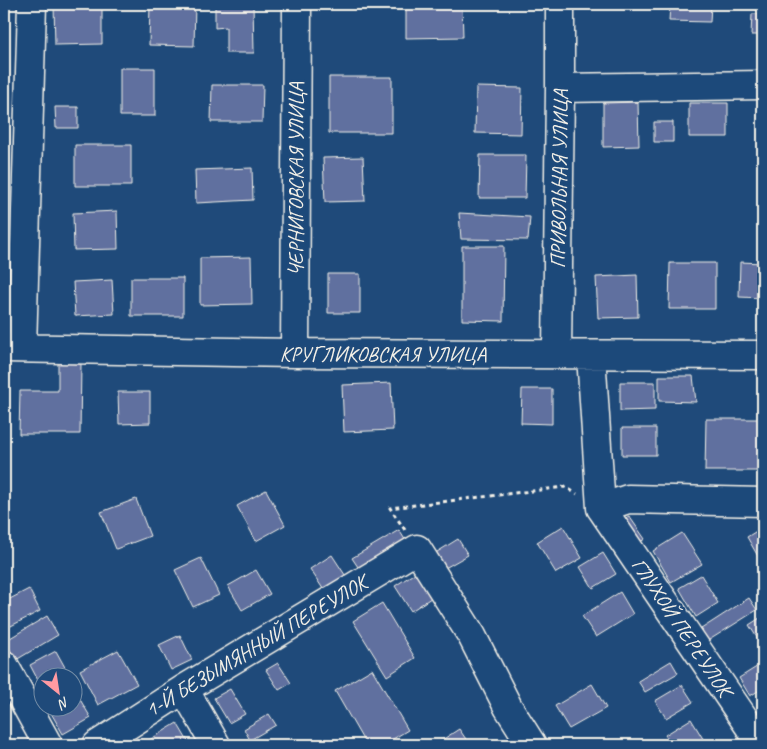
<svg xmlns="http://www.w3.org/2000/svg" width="767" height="749" font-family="Caveat,sans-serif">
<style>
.building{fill:#60709f;stroke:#f4f1e8}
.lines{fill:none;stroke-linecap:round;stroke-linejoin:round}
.minor-casing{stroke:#f4f1e8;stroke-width:31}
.path{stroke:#f4f1e8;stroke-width:3;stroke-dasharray:4 4;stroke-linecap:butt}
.minor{stroke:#1f4a7a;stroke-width:28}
.labels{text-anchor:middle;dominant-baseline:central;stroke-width:4.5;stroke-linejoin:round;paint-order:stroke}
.street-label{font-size:21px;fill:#f4f1e8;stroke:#1f4a7a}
</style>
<rect width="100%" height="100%" fill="#1f4a7a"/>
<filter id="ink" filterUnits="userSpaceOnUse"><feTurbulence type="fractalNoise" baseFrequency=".02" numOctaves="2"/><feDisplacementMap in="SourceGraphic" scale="10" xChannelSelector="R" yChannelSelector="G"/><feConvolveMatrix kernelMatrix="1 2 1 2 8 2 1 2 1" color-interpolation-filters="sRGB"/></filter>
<g filter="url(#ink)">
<path class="building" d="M 102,4 L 102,44 L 55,45 L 54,5 Z
M 150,4 L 195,4 L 194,46 L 149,45 Z
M 215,4 L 253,4 L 254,53 L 226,53 L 226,27 L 215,28 Z
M 330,4 L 369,4 L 370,6 L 330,8 Z
M 406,4 L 462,4 L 463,37 L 406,38 Z
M 670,4 L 711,4 L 710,22 L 669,21 Z
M 752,14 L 763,14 L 763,35 L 751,35 Z
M 120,68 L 155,68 L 155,116 L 120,116 Z
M 329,77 L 392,77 L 392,133 L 329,133 Z
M 212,85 L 263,85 L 262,122 L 211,122 Z
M 476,87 L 522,88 L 521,134 L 475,133 Z
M 638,102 L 639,146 L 603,147 L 603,103 Z
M 689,103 L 728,103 L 728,137 L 689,137 Z
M 55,107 L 78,107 L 78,128 L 56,128 Z
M 654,122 L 673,122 L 673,142 L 654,142 Z
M 75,145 L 131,145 L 131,186 L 75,186 Z
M 480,155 L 526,155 L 525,198 L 479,198 Z
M 363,157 L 365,201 L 325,202 L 323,158 Z
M 252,168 L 253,200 L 196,203 L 195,170 Z
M 117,211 L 118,249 L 74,250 L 73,213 Z
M 459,213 L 530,217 L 528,240 L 461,239 Z
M 462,246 L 504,246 L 503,321 L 462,320 Z
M 251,257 L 252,304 L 200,305 L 200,258 Z
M 740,262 L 763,263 L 763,298 L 739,297 Z
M 670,263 L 715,263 L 715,309 L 669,309 Z
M 328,274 L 360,274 L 360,313 L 328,313 Z
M 637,275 L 638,317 L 598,318 L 596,277 Z
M 131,278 L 183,278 L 183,316 L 131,316 Z
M 112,280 L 114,314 L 75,316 L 73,282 Z
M 58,363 L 81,364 L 80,434 L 19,434 L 20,391 L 58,391 Z
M 659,376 L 693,376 L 696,402 L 659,401 Z
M 620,382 L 655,382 L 655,410 L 620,411 Z
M 391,383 L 393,430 L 344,432 L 342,385 Z
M 522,389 L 552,389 L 552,424 L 521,423 Z
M 118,392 L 150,392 L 150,423 L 119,424 Z
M 706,419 L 763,419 L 763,471 L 705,471 Z
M 622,428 L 656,428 L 656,455 L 622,455 Z
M 266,490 L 285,525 L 256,541 L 237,506 Z
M 136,499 L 150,536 L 116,549 L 101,512 Z
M 629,516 L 645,539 L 633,546 L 618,523 Z
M 563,526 L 582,558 L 556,573 L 537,542 Z
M 763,527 L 763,565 L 747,537 Z
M 399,530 L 409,546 L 362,573 L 352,558 Z
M 682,533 L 702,564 L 671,582 L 653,551 Z
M 458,539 L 468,555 L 438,572 L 429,557 Z
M 603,553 L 616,574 L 593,588 L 580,567 Z
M 332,555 L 349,581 L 327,595 L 310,569 Z
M 201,558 L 219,595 L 193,607 L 175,570 Z
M 256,570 L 270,594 L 242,610 L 228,586 Z
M 418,571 L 434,596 L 411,611 L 395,586 Z
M 701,575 L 718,603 L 696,617 L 679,588 Z
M 29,589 L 40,611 L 7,628 L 4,622 L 4,602 Z
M 620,592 L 633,614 L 596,637 L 582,616 Z
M 749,598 L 757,610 L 706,642 L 698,631 Z
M 382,603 L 415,658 L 387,676 L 353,621 Z
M 47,616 L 58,635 L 16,660 L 5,641 Z
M 763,616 L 763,647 L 749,625 Z
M 180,635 L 192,660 L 171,670 L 159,645 Z
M 118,650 L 137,684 L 98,705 L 80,670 Z
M 56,651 L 67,671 L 57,676 L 42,676 L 41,686 L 30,665 Z
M 671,661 L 678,673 L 645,692 L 638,681 Z
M 278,663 L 291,683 L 279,690 L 266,670 Z
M 763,663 L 763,688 L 750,696 L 739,678 Z
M 372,669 L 408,730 L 383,745 L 366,745 L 335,691 Z
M 592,684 L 606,708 L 569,729 L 555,706 Z
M 682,685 L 693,702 L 666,718 L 655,701 Z
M 72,686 L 91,718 L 63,734 L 47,706 L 72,706 Z
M 230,689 L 245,714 L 229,723 L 214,698 Z
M 269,714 L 276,725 L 250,740 L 244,729 Z
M 691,719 L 705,742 L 699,745 L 672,745 L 665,735 Z
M 177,723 L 190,745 L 147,745 L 146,742 Z
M 459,729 L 470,745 L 441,745 L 439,742 Z"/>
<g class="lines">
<g class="minor-casing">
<path id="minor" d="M 560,88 L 763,85
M 4,348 L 295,353 L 763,355
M 22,348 L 32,4
M 295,353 L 297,4
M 557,354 L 560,88 L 560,4
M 591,355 L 601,508
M 601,508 L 762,745
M 601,508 L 628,499 L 763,502
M 4,665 L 48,745
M 184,689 L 216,745
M 97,745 L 184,689 L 417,549 L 472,636 L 508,707 L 532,745"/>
</g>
<path class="path" d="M 405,530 L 390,508 L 565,487 L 577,494"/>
<use href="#minor" class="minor"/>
</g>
</g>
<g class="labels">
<g class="street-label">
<text transform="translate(296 179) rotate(-90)">ЧЕРНИГОВСКАЯ УЛИЦА</text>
<text transform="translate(559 179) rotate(-89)">ПРИВОЛЬНАЯ УЛИЦА</text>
<text x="383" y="354">КРУГЛИКОВСКАЯ УЛИЦА</text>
<text transform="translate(682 627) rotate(56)">ГЛУХОЙ ПЕРЕУЛОК</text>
<text transform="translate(256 646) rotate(-31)">1-Й БЕЗЫМЯННЫЙ ПЕРЕУЛОК</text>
</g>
</g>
<rect width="767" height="749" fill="none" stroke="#1f4a7a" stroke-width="20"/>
<rect x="10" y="10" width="747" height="729" fill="none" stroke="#f4f1e8" stroke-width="2" filter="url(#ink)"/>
<g transform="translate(58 692) rotate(150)"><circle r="24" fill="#1f4a7a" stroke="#748da6"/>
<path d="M0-4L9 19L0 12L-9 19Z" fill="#ff9aa2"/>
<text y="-8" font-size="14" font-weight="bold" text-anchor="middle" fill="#f4f1e8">N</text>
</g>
</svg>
